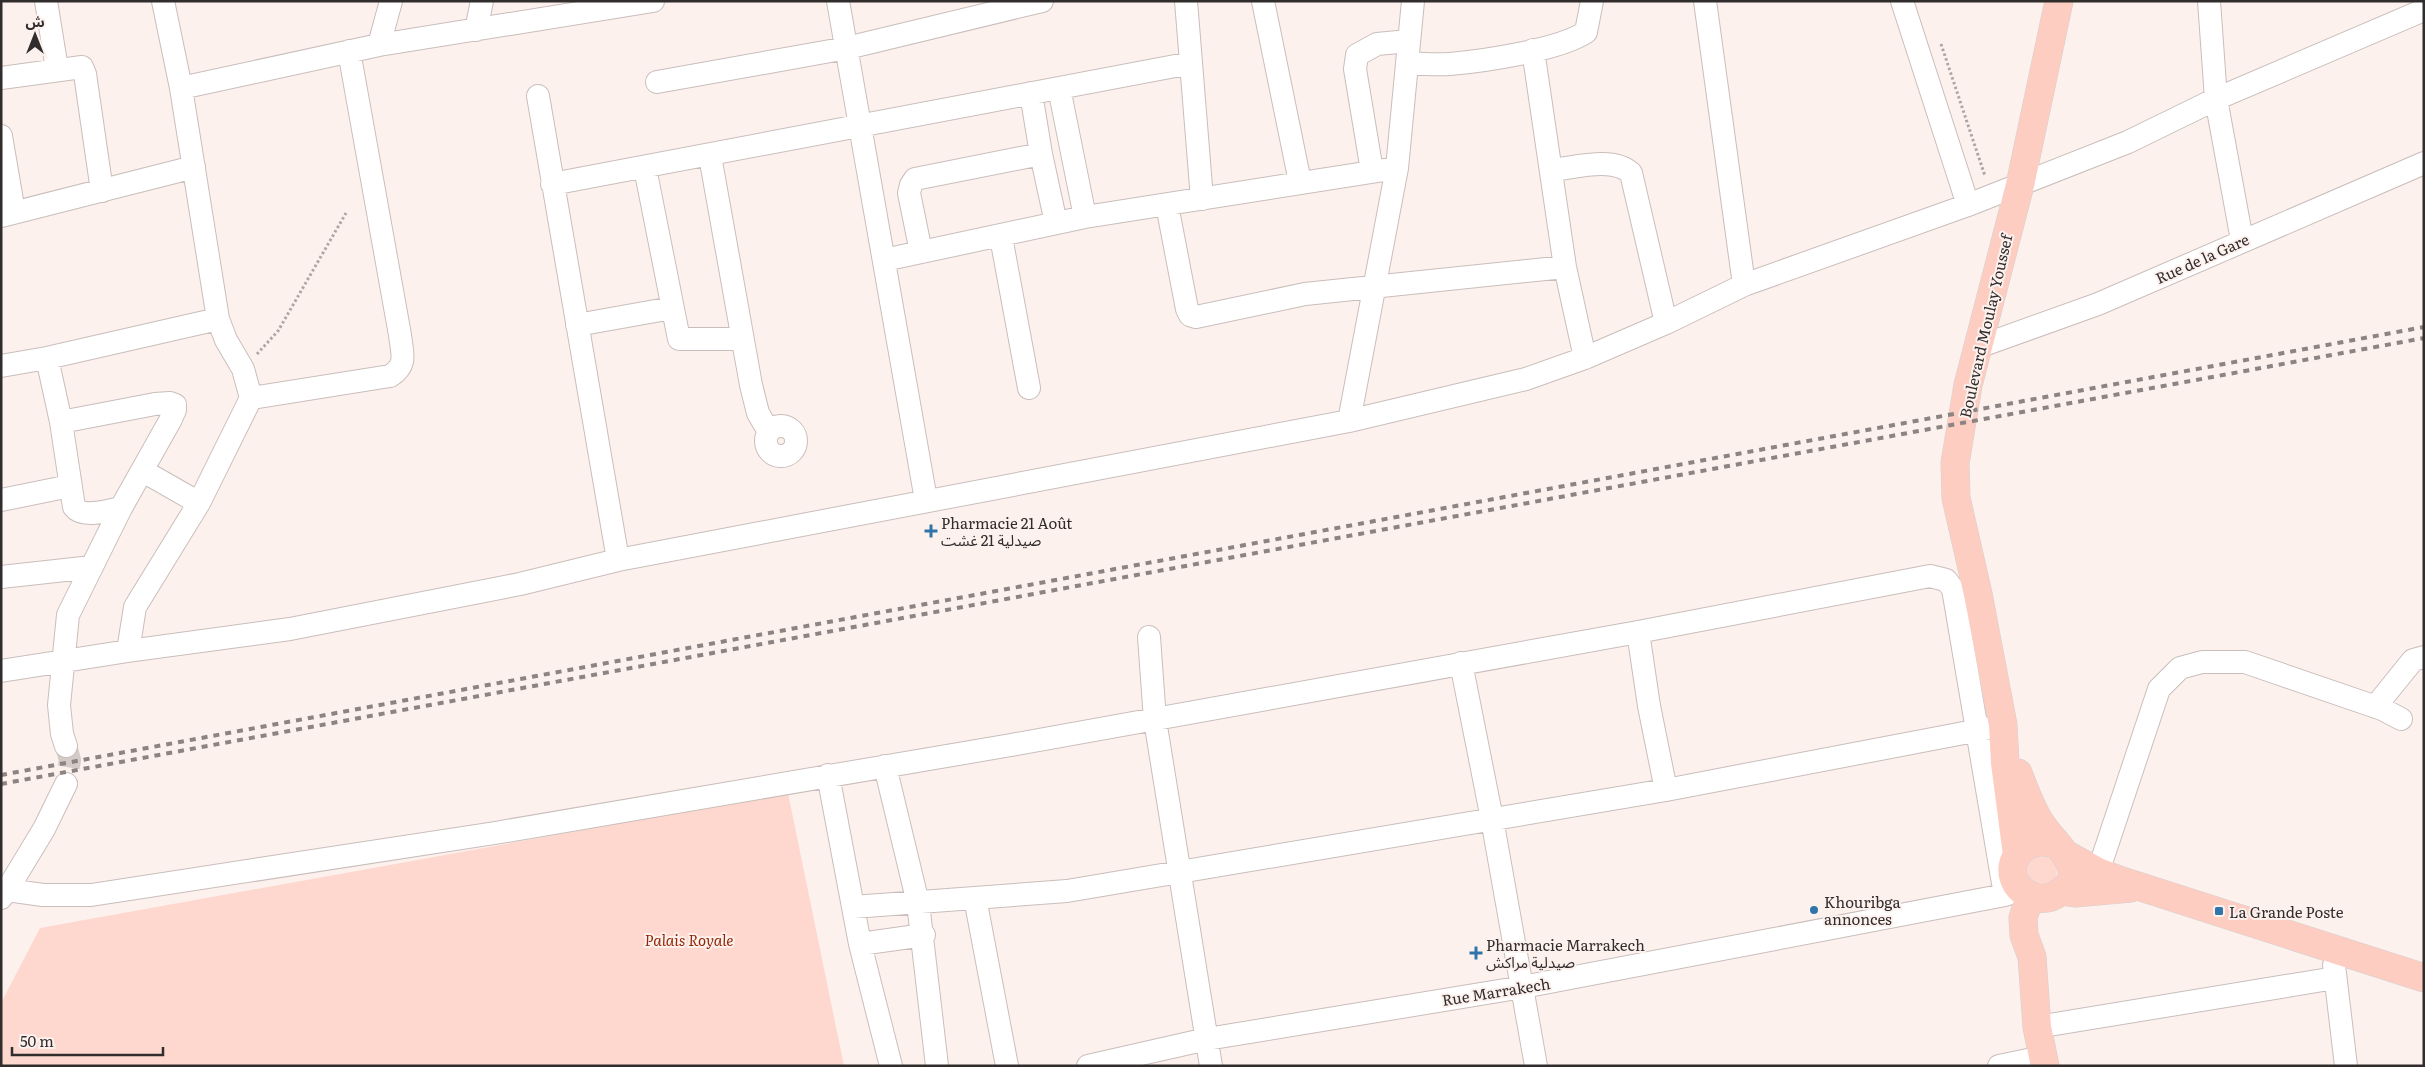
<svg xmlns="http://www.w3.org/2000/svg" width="2425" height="1067" font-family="Literata,'Noto Sans Arabic',serif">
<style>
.green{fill:#fed8ce}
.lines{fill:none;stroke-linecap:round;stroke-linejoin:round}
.minor-tunnel{stroke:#d4cac7;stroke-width:22;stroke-dasharray:22 11;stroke-linecap:butt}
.minor-casing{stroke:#c9bebb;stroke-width:24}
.major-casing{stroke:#d2d1d1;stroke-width:29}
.path{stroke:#afa6a4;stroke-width:3;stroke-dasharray:2.5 2.5;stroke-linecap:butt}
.minor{stroke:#fff;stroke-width:22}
.major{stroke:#fecdc1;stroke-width:28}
.rail{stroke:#8b8482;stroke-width:4;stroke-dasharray:6 6;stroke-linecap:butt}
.poi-dot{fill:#3075aa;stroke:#fdf1ee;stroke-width:2}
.labels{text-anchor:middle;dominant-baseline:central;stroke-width:4;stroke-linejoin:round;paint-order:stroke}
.street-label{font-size:15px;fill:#312d2c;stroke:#fdf1ee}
.poi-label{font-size:15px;fill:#312d2c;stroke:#fdf1ee;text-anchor:start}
.park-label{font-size:15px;font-style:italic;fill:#942705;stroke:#fdf1ee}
</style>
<rect width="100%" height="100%" fill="#fdf1ee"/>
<path class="green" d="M 788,793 L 844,1066 L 1,1066 L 1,1003 L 40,928 Z
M2027 870a15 15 0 1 1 30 0a15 15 0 1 1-30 0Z"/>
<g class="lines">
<path class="minor-tunnel" d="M 66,746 L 70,760 L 66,784"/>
<g class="minor-casing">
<path id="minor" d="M 46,1 L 57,69
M 838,1 L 926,500
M 1186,1 L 1202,199
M 1263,1 L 1300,182
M 1705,1 L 1744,285
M 1902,1 L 1968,205
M 2209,1 L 2216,99 L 2242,240
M 476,30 L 482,1
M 379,45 L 391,1
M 1533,50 L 1565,267 L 1585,358
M 1407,63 C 1421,64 1436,65 1450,64 C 1484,61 1559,50 1586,32 L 1592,1
M 1,78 L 82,67 L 85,74 L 102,191
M 657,82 L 847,48 L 1042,1
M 181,88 L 379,45 L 653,1
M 1059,88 L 1085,217
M 1031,93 L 1041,154 L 1056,223
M 538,96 L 618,560
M 1,136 L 14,212
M 710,156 L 751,385 L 758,413 L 769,432
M 645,168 L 679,339 L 741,339
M 1551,170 C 1574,168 1612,156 1631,173 L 1666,323
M 1372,171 L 1355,69 L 1357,55 L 1377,44 L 1409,41
M 552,184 L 1191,63
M 1167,205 L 1187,309 L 1190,315 L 1196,317 L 1305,294 L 1565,267
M 1,216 L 194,167
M 1001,237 L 1029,388
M 921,252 L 909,193 L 911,185 L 915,179 L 1041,154
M 884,260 L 1085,217 L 1397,168
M 577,325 L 672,308
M 1978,347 L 2098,304 L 2424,163
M 47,358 L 61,422 L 74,507 C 83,519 109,510 121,508
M 1,366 L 47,358 L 218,319
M 251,398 L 390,376 C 408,365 402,353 400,335 L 349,51
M 1349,421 L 1397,168 L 1413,1
M 61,422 L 155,404 L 170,403 L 175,405 L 175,410 L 171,419 L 121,508 L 68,615 L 59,705 L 62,734 L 66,746
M766 441a15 15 0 1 1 30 0a15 15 0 1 1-30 0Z
M 143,471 L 199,503
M 1,500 L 70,486
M 1,577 L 92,567
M 1638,632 L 1649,706 L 1666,790
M 1149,637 L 1155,720 L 1211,1066
M 128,651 L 135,607 L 199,503 L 251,398 L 243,369 L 226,340 L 218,319 L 181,88 L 163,1
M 1461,663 L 1492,819 L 1536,1066
M 1,671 L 128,651 L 290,629 L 520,584 L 618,560 L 1349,421 L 1526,379 L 1585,358 L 1666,323 L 1744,285 L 1968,205 L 2128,142 L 2216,99 L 2424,10
M 2375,707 L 2413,660 L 2424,657
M 885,766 L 918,903 L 937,1066
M 828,775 L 860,944 L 891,1066
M 2098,872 L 2159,689 L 2180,668 L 2202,662 L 2245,662 L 2382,709 L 2401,719
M 7,890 L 44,829 L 66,784
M 1,898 L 7,890 L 43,895 L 91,895 L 495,833 L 1011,745 L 1638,632 L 1930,576 L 1946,580 L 1953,589 L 2005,895
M 975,898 L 1007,1066
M 853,907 L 1067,891 L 1666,790 L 1990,728
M 860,944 L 924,935
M 2334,965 L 2346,1066
M 2037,1027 L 2335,978
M 1088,1066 L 1207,1039 L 1523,987 L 2005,895 L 2018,890
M 1999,1066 L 2043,1057"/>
</g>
<g class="major-casing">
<path id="major" d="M 2018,773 C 2025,791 2031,809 2042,825 C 2055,845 2093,872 2057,894 C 2050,899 2039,900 2031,896 C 1994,879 2017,829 2058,845
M 2017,855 L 2005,763 L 2003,725 L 1978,594 L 1956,498 L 1955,463 L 1968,385 L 2020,185 L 2059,1
M 2067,855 L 2098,872 L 2119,880 L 2424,978
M 2062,891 L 2075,893 L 2131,888
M 2030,896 L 2023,918 L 2024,935 L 2032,957 L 2037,1027 L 2045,1066"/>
</g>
<path class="path" d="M 1941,44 L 1985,176
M 257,354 L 278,331 L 346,213"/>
<use href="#minor" class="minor"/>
<use href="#major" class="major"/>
<path class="rail" d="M 1,775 L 2424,327
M 1,784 L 2424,338"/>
</g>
<g class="poi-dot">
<path d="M928.5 523.5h5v5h5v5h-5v5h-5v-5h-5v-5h5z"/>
<circle cx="1814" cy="910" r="5"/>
<rect x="2214" y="906" width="10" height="10" rx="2.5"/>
<path d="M1473.5 945.5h5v5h5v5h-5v5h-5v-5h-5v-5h5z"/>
</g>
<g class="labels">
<g class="street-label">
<text transform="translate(2202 258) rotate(-24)">Rue de la Gare</text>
<text transform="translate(1985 326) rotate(-77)">Boulevard Moulay Youssef</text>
<text transform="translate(1496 991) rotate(-9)">Rue Marrakech</text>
</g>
<g class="poi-label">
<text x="941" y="522">Pharmacie 21 Août<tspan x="941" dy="17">صيدلية 21 غشت</tspan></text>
<text x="1824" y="901">Khouribga<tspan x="1824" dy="17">annonces</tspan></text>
<text x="2229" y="911">La Grande Poste</text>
<text x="1486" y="944">Pharmacie Marrakech<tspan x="1486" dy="17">صيدلية مراكش</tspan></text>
</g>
<g class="park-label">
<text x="689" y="939">Palais Royale</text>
</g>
</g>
<rect width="2425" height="1067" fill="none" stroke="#312d2c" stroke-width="5"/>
<g transform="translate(35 35)" stroke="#fdf1ee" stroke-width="4" paint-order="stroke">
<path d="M0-4L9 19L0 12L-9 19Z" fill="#312d2c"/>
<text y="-8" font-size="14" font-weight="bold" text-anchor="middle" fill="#312d2c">ش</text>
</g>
<path d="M12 1047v8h151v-8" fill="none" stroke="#312d2c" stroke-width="2.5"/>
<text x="20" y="1047" font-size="15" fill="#312d2c" stroke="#fdf1ee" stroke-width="4" paint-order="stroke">50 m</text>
</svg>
